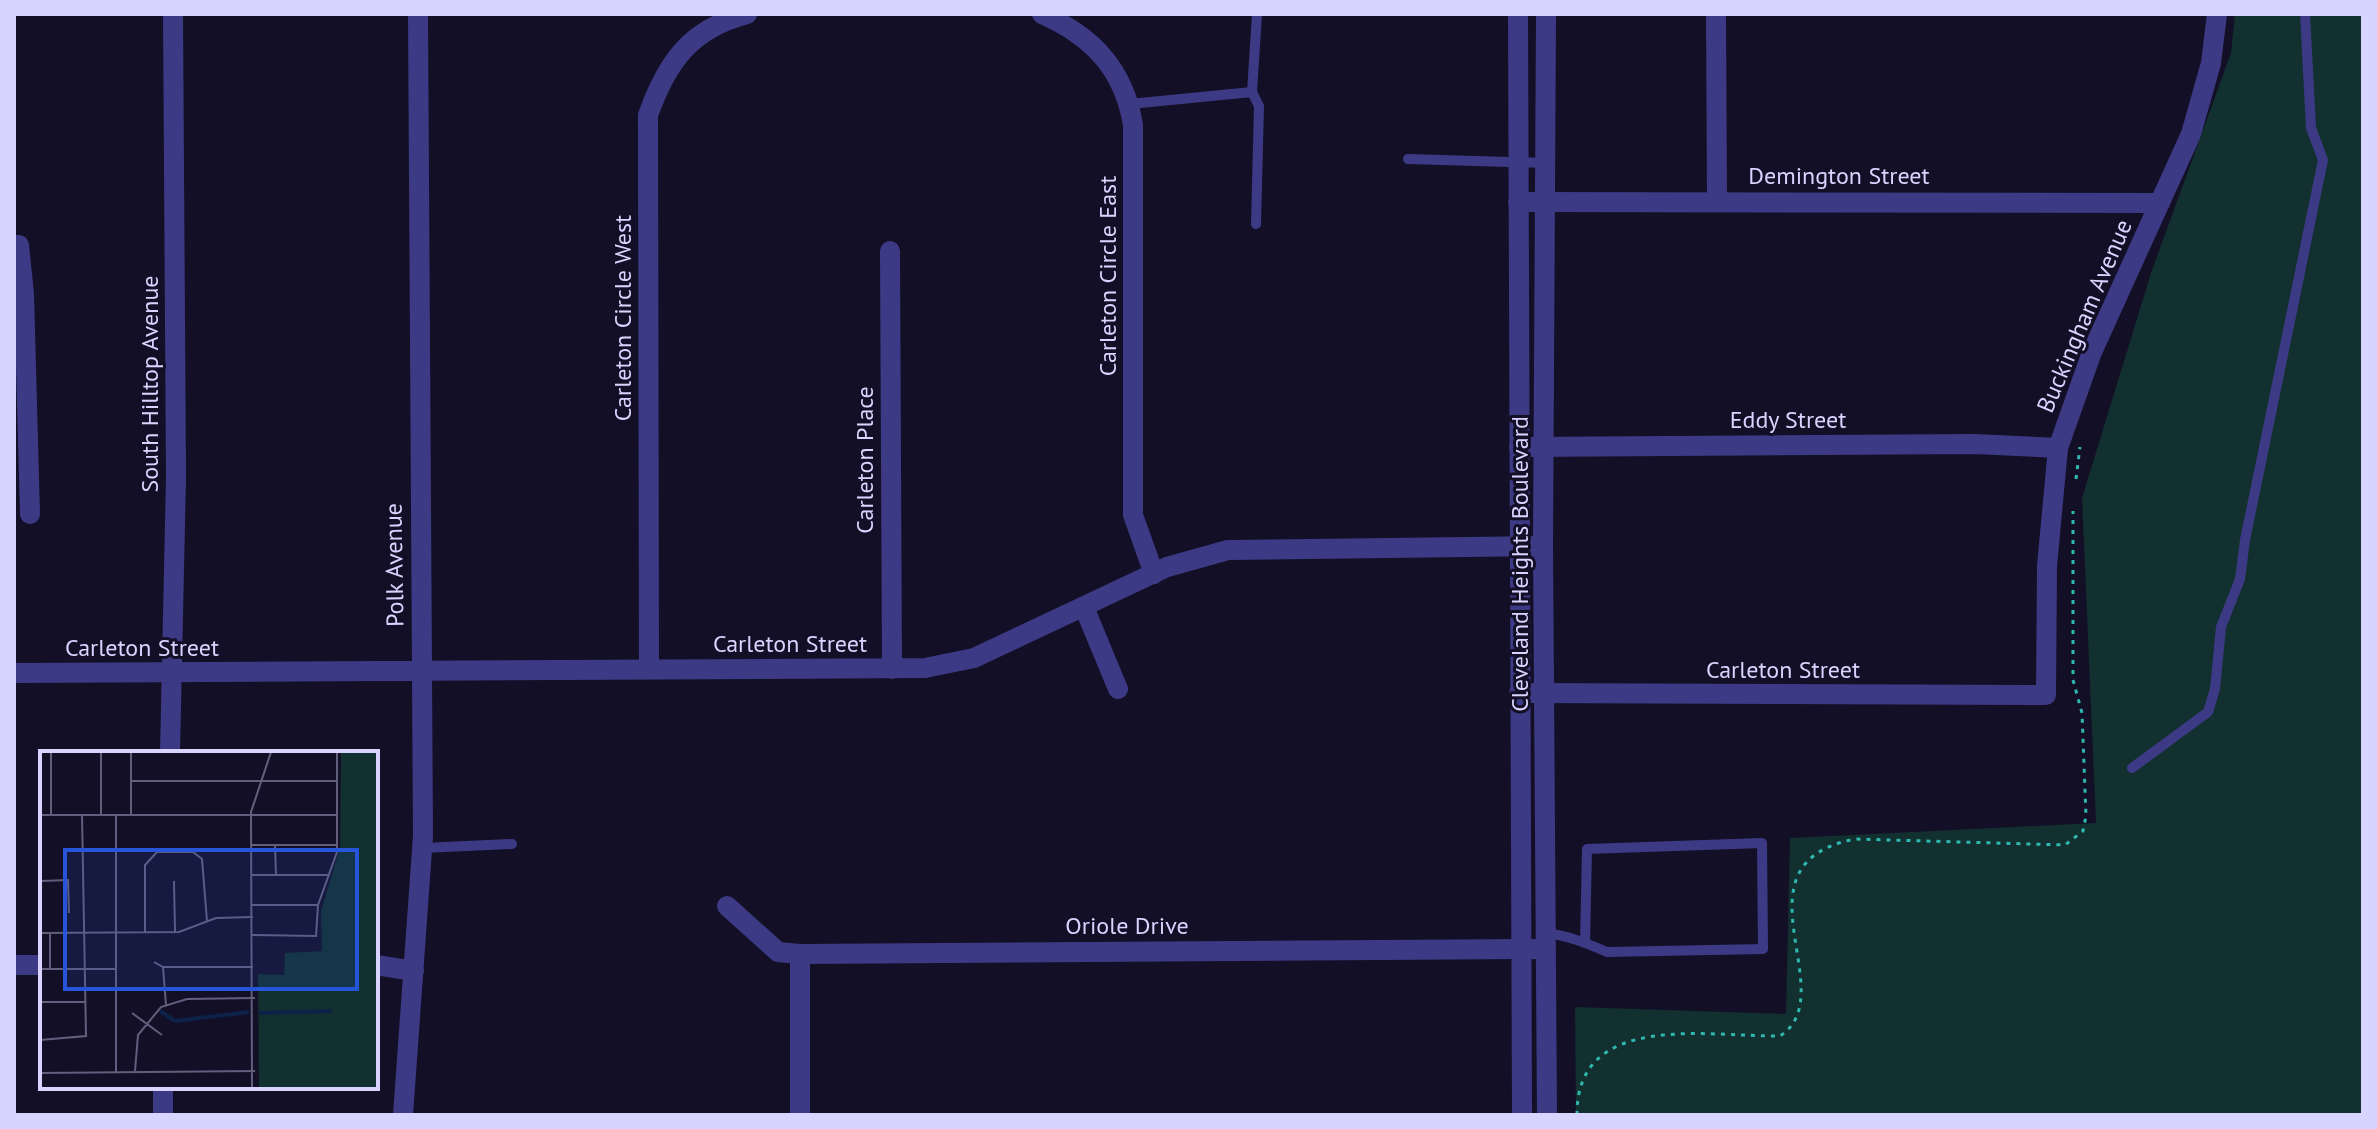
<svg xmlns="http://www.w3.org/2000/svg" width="2377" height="1129" font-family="'PT Sans',sans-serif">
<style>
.green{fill:#12302f}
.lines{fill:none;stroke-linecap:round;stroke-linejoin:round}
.path{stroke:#2fb8b0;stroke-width:3;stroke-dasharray:4 6;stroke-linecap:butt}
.service{stroke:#3d3a85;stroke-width:10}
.minor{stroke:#3d3a85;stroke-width:20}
.tertiary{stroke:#3d3a85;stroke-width:20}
.labels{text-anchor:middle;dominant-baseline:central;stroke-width:6;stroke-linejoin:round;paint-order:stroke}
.street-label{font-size:24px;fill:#d9d4ff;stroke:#130f26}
.inset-river{fill:none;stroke:#0c2248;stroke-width:4}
.inset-road{fill:none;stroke:#625e7d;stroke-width:2}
.view{fill:#2655da;fill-opacity:0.15;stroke:#2655da;stroke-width:4}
.inset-edge{fill:none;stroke:#d9d4ff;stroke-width:4}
</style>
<rect width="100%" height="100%" fill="#130f26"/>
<path class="green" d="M 2235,14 L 2363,14 L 2363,1115 L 1576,1115 L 1575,1007 L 1786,1014 L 1790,838 L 2096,823 L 2082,498 L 2151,273 L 2231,53 Z"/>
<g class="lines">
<path class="path" d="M 2076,479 L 2080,447
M 1577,1115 C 1576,1010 1709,1037 1780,1036 C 1845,994 1727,864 1855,839 L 2065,845 L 2083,831 L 2086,816 L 2082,713 L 2073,680 L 2073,511"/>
<path class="service" d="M 1252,92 L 1259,106 L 1256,224
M 1130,104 L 1252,92 L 1257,14
M 1408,159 L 1546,163
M 2132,768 L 2208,712 L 2215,689 L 2221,627 L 2240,579 L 2245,540 L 2323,160 L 2311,128 L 2305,14
M 423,848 L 512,844
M 1544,933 C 1567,935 1586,943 1607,952 L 1763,949 L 1762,843 L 1587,849 L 1585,943"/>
<path class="minor" d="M 1042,14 C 1092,36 1124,69 1133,125 L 1133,515 L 1154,574
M 1716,14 L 1717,201
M 1518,202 L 2160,203
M 14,245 L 19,245 L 24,294 L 30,514
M 890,251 L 892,669
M 1519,447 L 1974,444 L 2058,448
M 1084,607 L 1118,689
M 649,669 L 648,115 C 667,62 690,29 747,14
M 14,673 L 925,668 L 974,658 L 1167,567 L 1228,550 L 1543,546
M 1519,693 L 2046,695 L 2047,566 L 2058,448 L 2092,352 L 2191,134 L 2211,63 L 2217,14
M 170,753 L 176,477 L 173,14
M 727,906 L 778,952 L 800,954 L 1544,949
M 800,954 L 800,1115
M 14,965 L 42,965
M 376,965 L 414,971
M 163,1087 L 163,1115
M 403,1115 L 423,836 L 418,14"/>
<path class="tertiary" d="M 1518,14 L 1522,1115
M 1546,14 L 1543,546 L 1547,1115"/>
</g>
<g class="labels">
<g class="street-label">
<text x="1839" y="175">Demington Street</text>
<text transform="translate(1107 276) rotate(-90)">Carleton Circle East</text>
<text transform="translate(2084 316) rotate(-67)">Buckingham Avenue</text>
<text transform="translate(622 318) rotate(-90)">Carleton Circle West</text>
<text transform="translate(149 384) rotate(-90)">South Hilltop Avenue</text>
<text x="1788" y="419">Eddy Street</text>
<text transform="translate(864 460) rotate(-90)">Carleton Place</text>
<text transform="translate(1519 564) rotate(-90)">Cleveland Heights Boulevard</text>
<text transform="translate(394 565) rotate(-91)">Polk Avenue</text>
<text x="790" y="643">Carleton Street</text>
<text x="142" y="647">Carleton Street</text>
<text x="1783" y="669">Carleton Street</text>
<text x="1127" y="925">Oriole Drive</text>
</g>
</g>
<g transform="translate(40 751)">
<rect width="338" height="338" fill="#130f26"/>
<path d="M 301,1 L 338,1 L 338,337 L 219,336 L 218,223 L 244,224 L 245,202 L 282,200 L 281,160 L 300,97 Z" fill="#12302f"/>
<path class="inset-river" d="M 120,260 L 135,270 L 209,261M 219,262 L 292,260"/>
<path class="inset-road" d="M 11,1 L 11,64M 61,1 L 61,64M 91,30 L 297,30M 0,64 L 297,64M 91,64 L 91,1M 211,94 L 297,94M 235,94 L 236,124M 211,124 L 290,124M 0,130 L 28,129 L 29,162M 134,130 L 135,181M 212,154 L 278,154M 0,182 L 139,181 L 176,167 L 213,166M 10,182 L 10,218M 105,182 L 105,114 L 117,101 L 153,101 L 162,108 L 167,170M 212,184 L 276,185 L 278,154 L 297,101 L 297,1M 114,211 L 123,216 L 213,216M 123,216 L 126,254M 0,218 L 76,218M 0,251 L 45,251M 92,262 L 122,284M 0,289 L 46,285 L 42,64M 95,320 L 98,284 L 121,256 L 147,248 L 215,247M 76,321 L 76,64M 0,322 L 215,320M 212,337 L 211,61 L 231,1"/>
<path class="view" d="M 25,99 L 317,99 L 317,238 L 25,238 Z"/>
<rect width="338" height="338" class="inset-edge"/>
</g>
<rect width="2377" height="1129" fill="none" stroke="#d9d4ff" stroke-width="32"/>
</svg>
